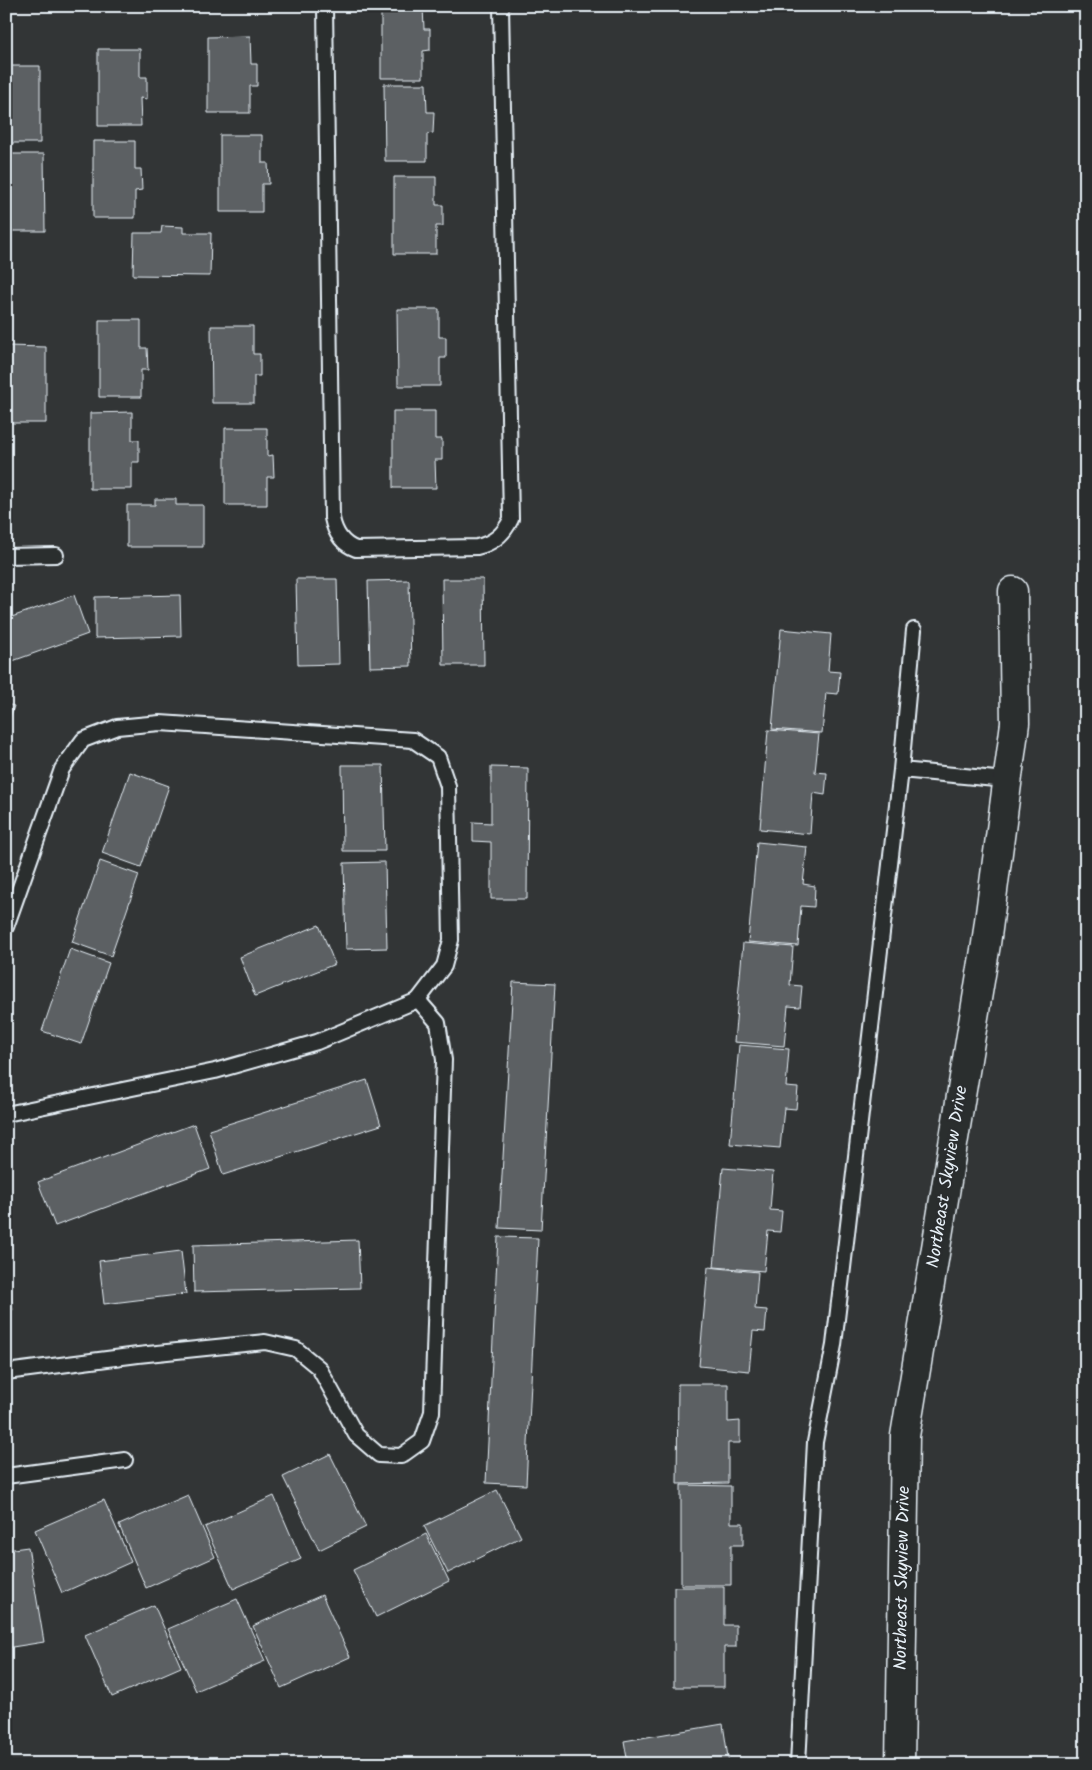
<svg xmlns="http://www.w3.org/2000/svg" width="1092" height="1770" font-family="Kalam,sans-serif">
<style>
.building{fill:#5c6063;stroke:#e8f1f8}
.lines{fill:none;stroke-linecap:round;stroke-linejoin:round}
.lane-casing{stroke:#e8f1f8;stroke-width:18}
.street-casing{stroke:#e8f1f8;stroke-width:31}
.lane{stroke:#2a2d2e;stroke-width:14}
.street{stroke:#2a2d2e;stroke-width:28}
.labels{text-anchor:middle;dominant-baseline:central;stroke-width:5;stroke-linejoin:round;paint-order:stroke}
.street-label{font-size:18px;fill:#e8f1f8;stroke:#2a2d2e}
</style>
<rect width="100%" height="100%" fill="#323536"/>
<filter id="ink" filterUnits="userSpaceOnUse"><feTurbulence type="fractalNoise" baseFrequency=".02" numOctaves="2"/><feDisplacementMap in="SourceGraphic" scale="10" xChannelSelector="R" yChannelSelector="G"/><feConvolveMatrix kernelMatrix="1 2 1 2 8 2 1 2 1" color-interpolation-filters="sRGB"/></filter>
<g filter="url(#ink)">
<path class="building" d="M 381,6 L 423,6 L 424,29 L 430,29 L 430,50 L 423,51 L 423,78 L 381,78 Z
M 250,36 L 251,64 L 257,64 L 257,86 L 250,86 L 250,113 L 208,113 L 208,37 Z
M 98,49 L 140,49 L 140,77 L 147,77 L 147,99 L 140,98 L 141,126 L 98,126 Z
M 6,66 L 40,66 L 40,143 L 6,143 Z
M 384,84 L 426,84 L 427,112 L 434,112 L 433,133 L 427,134 L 427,161 L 385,161 Z
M 220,135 L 262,135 L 262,163 L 268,163 L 269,184 L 262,184 L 262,212 L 220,212 Z
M 93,141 L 135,141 L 135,169 L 141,169 L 142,190 L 135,191 L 135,218 L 93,218 Z
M 6,154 L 44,154 L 45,231 L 6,231 Z
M 394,177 L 436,177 L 436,205 L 443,205 L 443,226 L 436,226 L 436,254 L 394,254 Z
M 162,226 L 183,227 L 183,233 L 211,233 L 210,276 L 133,275 L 134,233 L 161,233 Z
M 397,309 L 439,309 L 439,337 L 446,337 L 446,358 L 440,358 L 440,386 L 398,386 Z
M 99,320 L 141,320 L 141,348 L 147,348 L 148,370 L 141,370 L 141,397 L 99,397 Z
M 211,326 L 253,326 L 253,354 L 260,354 L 260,376 L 254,376 L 254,403 L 212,403 Z
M 6,346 L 46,347 L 46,423 L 6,423 Z
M 393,411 L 435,411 L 435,439 L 442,439 L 442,460 L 435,460 L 436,488 L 393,488 Z
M 132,412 L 132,440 L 139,440 L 139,462 L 132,462 L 132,489 L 90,489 L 90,413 Z
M 225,428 L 267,428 L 267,456 L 273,455 L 274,477 L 267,477 L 267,505 L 225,505 Z
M 155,499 L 176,499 L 176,505 L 203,505 L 203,547 L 127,547 L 127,505 L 155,505 Z
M 296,579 L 337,579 L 339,664 L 298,665 Z
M 442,579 L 483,579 L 484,665 L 443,665 Z
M 409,580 L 411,666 L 370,667 L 368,581 Z
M 74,595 L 88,634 L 7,663 L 6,619 Z
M 180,595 L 181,636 L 95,638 L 95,597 Z
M 781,629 L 831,634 L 828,671 L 840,672 L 838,694 L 826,693 L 822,733 L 772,729 Z
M 6,704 L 14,706 L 6,729 Z
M 768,730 L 819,734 L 815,772 L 827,773 L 825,795 L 813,793 L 810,834 L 760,829 Z
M 342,765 L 383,765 L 385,851 L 343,851 Z
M 491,767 L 528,768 L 527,899 L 491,899 L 491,842 L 473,841 L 473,822 L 491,823 Z
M 130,772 L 169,786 L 141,867 L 102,853 Z
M 757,842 L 807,847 L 803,884 L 815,886 L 814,907 L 801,906 L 798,946 L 748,942 Z
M 100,861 L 139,875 L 111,956 L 72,942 Z
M 385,862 L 387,948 L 346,949 L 344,863 Z
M 319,925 L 335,964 L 255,996 L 240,957 Z
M 743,943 L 793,947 L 790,985 L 802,986 L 800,1007 L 788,1006 L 784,1046 L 734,1042 Z
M 70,949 L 109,963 L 81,1044 L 42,1031 Z
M 513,982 L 555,984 L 541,1230 L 499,1228 Z
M 739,1045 L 789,1049 L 786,1087 L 798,1088 L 796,1109 L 784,1108 L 780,1148 L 730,1144 Z
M 367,1080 L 381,1125 L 223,1175 L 209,1130 Z
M 194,1124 L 210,1169 L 55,1226 L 38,1182 Z
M 723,1168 L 773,1172 L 770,1210 L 782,1211 L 780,1232 L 768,1231 L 764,1271 L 714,1267 Z
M 498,1237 L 538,1238 L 526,1485 L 486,1483 Z
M 358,1240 L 360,1288 L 194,1292 L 193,1245 Z
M 181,1251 L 186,1294 L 104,1304 L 99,1261 Z
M 6,1267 L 13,1310 L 6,1310 Z
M 708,1267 L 758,1272 L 755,1309 L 767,1310 L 765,1332 L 753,1331 L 749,1371 L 699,1366 Z
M 678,1384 L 728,1384 L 728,1422 L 740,1421 L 740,1443 L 728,1443 L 728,1483 L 677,1484 Z
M 330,1454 L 366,1527 L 319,1550 L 283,1477 Z
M 681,1485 L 731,1486 L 731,1523 L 743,1523 L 743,1545 L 731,1545 L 731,1585 L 681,1585 Z
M 497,1490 L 521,1537 L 448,1573 L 424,1526 Z
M 188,1495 L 215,1557 L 146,1588 L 119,1525 Z
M 274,1496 L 301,1559 L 233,1589 L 205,1527 Z
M 104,1500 L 131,1562 L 62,1593 L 35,1530 Z
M 426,1534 L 449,1581 L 376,1617 L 353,1570 Z
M 28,1547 L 44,1642 L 6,1648 L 6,1550 Z
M 674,1587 L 724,1587 L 724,1625 L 736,1625 L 736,1647 L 724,1647 L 724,1687 L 674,1687 Z
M 322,1595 L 350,1657 L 281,1688 L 253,1626 Z
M 237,1599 L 265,1661 L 196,1691 L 168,1629 Z
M 154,1605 L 181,1667 L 112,1697 L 85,1635 Z
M 723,1724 L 729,1764 L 628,1764 L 624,1741 Z"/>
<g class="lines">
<g class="lane-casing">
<path id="lane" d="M 325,6 L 332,518 C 335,533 342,544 356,549 L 477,547 C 494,543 504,534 511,519 L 501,6
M 6,556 L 56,555
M 901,770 L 1006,780
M 6,927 L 62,769 L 83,740 L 117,727 L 160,723 L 413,740 L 438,757 L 448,786 L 451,940 L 444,966 L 418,1000 L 438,1023 L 444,1060 L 432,1412 L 422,1441 L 401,1456 L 379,1455 L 356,1435 L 319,1368 L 296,1349 L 265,1342 L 138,1355 L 6,1372
M 6,1114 L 215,1071 L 317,1042 L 418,1000
M 6,1476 L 125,1460
M 798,1764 L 815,1442 L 834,1345 L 901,770 L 914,630"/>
</g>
<g class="street-casing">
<path id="street" d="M 900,1764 L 905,1436 L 986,944 L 1015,723 L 1013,591"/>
</g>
<use href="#lane" class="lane"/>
<use href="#street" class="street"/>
</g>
</g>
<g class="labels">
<g class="street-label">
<text transform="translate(948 1177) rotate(-81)">Northeast Skyview Drive</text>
<text transform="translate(903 1578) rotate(-89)">Northeast Skyview Drive</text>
</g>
</g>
<rect width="1092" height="1770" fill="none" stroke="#2a2d2e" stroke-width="25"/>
<rect x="12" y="12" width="1067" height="1745" fill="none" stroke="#e8f1f8" stroke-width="2" filter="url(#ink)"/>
</svg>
